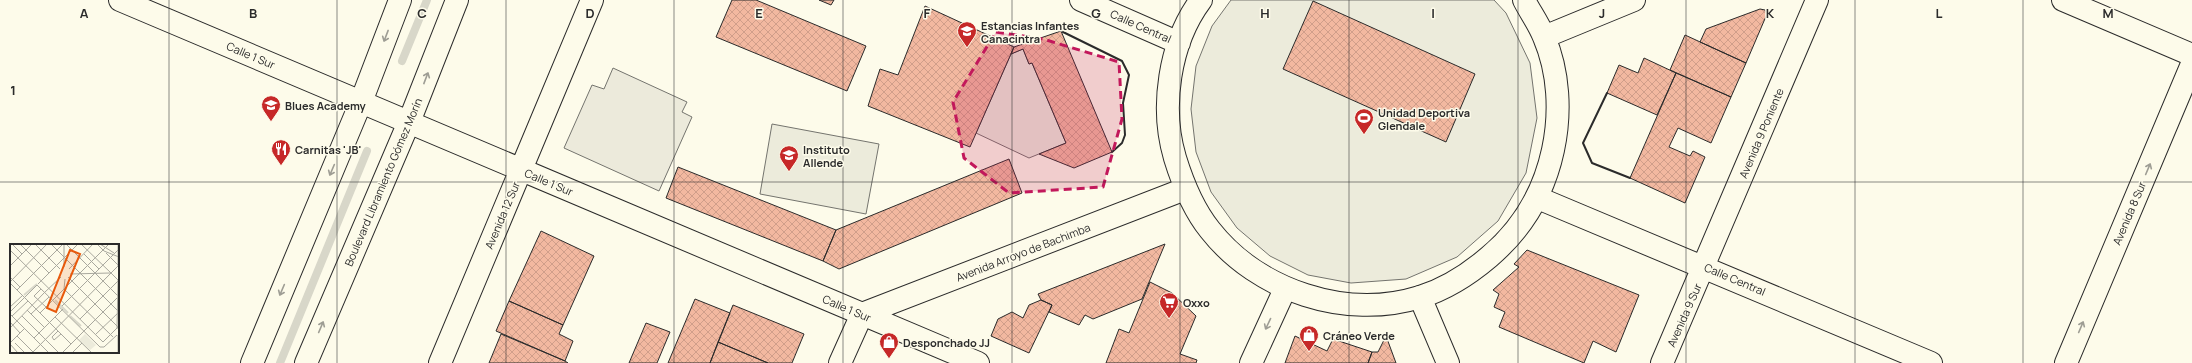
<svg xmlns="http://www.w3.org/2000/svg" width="2192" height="363" font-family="Manrope,sans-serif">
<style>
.green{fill:#ecebdb;stroke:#74746e}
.parking{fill:#eceadb;stroke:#74746e}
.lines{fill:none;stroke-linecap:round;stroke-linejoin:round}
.stream{stroke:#d8d7c9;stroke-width:8}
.building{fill:url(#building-cross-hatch);stroke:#2b2b2b}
.minor-casing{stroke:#2b2b2b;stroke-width:24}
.tertiary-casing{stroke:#2b2b2b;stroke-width:24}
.secondary-casing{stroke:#2b2b2b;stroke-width:24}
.minor{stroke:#fdfbea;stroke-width:22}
.tertiary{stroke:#fdfbea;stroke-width:22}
.secondary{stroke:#fdfbea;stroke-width:22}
.wall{stroke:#2b2b2b;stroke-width:2}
.oneway{stroke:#9e9d94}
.marked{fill:#c2185b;fill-opacity:0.2;stroke:#c2185b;stroke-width:3;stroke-dasharray:8 5;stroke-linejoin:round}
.grid{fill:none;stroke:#2b2b2b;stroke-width:1;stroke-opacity:0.55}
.labels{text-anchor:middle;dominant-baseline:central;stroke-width:3;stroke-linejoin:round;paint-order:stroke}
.poi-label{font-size:11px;font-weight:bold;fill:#2b2b2b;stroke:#fdfbea;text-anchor:start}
.street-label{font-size:11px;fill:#2b2b2b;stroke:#fdfbea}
.inset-river{fill:none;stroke:#d8d7c9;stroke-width:2}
.inset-road{fill:none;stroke:#a9a89e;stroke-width:1}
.view{fill:#e8590c;fill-opacity:0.15;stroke:#e8590c;stroke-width:2}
.inset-edge{fill:none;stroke:#2b2b2b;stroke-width:2}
.grid-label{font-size:13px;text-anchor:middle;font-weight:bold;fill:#2b2b2b;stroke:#fdfbea;stroke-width:3;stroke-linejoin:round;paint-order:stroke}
</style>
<defs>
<pattern id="building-cross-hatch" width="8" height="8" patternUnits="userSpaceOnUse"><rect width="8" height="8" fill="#f2b8a0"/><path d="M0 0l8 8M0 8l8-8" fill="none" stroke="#d09e8a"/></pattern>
</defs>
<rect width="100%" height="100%" fill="#fdfbea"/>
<path class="green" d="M 1231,0 L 1494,0 L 1506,13 L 1530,63 L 1537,118 L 1526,173 L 1498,221 L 1457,257 L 1406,279 L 1351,283 L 1308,275 L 1270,256 L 1237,228 L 1211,192 L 1196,152 L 1191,109 L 1196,66 L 1212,26 Z
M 1023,49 L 1029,64 L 1032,63 L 1066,143 L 1029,158 L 976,133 L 1011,54 Z
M 772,124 L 879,144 L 866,214 L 760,194 Z"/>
<path class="parking" d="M 613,68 L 687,102 L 682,112 L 692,117 L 659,191 L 564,148 L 592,85 L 604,89 Z"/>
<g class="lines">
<path class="stream" d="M 402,61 L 427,0
M 280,363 L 367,151"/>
</g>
<path class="building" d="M 732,0 L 756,0 L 866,46 L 847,91 L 716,37 Z
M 819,0 L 834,0 L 831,5 Z
M 1313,1 L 1475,74 L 1446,142 L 1283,69 Z
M 925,6 L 1014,47 L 970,147 L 868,106 L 880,69 L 898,75 Z
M 1760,9 L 1765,10 L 1767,14 L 1746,63 L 1700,42 L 1706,29 Z
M 1061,31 L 1112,152 L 1074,168 L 1039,154 L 1066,143 L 1032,63 L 1029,64 L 1023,49 L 1011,54 L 1014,47 Z
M 1685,35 L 1746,63 L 1731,97 L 1670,70 Z
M 1644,58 L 1676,73 L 1657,115 L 1607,93 L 1619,65 L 1638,73 Z
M 1676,73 L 1731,97 L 1711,143 L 1678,128 L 1669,147 L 1690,156 L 1693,151 L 1705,157 L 1685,203 L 1630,178 Z
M 1009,159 L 1022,193 L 839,269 L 823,261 L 836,230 Z
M 678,167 L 836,230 L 823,261 L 666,198 Z
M 541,231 L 594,256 L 563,325 L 509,301 Z
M 1165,244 L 1142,299 L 1093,319 L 1085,315 L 1079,325 L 1049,312 L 1052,305 L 1041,300 L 1038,294 Z
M 1527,250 L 1639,295 L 1616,352 L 1593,341 L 1584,363 L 1499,327 L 1505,312 L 1494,307 L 1499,294 L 1493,290 L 1519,267 L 1514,264 Z
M 1150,282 L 1172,293 L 1196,316 L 1180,354 L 1197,360 L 1196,363 L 1106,363 L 1119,329 L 1129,333 Z
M 695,299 L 730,313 L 710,363 L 668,363 Z
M 1041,300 L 1052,305 L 1029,353 L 991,336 L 998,319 L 1012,312 L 1023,318 L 1029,305 Z
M 509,301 L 563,325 L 559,334 L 573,341 L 565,361 L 496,331 Z
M 733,305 L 804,334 L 792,363 L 768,363 L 718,342 Z
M 646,323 L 670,332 L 657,363 L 629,363 Z
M 501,334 L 565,361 L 568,363 L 489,363 Z
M 1295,336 L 1327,351 L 1333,339 L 1372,352 L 1368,363 L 1285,363 Z
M 1386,336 L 1396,363 L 1368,363 L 1372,352 L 1378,352 Z
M 718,342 L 768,363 L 710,363 Z"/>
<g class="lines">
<g class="minor-casing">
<path id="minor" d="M 120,0 L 978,363
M 2063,0 L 2192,55
M 1538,198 L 1931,363
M 440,363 L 592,0
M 840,363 L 862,314 L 1185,189
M 1662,363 L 1817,0"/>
</g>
<g class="tertiary-casing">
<path id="tertiary" d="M 1420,297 L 1448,363
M 1251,363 L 1285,289"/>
</g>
<g class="secondary-casing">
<path id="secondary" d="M 1081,0 L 1179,43
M 1201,0 C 1169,43 1160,108 1175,158 C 1183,184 1193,209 1210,230 C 1258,291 1346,320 1420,297 C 1446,289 1469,274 1489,257 C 1522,229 1544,192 1553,150 C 1561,113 1559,72 1544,37 C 1539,24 1530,12 1524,0
M 1544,37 L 1634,0
M 252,363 L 361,102 L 400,0
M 306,363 L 409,122 L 457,0
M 2066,363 L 2192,64"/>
</g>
<use href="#minor" class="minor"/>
<use href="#tertiary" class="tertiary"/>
<use href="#secondary" class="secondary"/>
<path class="wall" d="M 1061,31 L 1122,61 L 1129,75 L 1123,103 L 1125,135 L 1122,143 L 1112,152
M 1607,93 L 1583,143 L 1592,163 L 1630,178"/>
</g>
<defs><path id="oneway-shaft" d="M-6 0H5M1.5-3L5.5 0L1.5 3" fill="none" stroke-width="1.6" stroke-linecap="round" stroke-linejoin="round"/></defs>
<g class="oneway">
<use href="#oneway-shaft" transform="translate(386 36) rotate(111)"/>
<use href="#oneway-shaft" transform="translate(426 78) rotate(-69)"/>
<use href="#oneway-shaft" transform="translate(2148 169) rotate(-67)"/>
<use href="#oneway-shaft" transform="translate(332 170) rotate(113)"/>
<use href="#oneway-shaft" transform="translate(282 290) rotate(113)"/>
<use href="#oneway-shaft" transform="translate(1268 324) rotate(115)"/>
<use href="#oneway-shaft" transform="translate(321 327) rotate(-67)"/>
<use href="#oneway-shaft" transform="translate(2081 327) rotate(-67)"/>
</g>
<path class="marked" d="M 996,32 L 1043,39 L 1119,62 L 1122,119 L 1103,187 L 1009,193 L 964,158 L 953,102 Z"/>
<path class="grid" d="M 169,0 L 169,363M 337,0 L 337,363M 506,0 L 506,363M 674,0 L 674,363M 843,0 L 843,363M 1012,0 L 1012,363M 1180,0 L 1180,363M 1349,0 L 1349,363M 1518,0 L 1518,363M 1686,0 L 1686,363M 1855,0 L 1855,363M 2023,0 L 2023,363M 0,182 L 2192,182"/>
<defs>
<g id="school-pin" transform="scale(1)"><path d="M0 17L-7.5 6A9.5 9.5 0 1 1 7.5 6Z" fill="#c62828" stroke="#fdfbea"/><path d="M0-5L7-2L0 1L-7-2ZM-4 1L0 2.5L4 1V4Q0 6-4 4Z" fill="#fff"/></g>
<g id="stadium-pin" transform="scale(1)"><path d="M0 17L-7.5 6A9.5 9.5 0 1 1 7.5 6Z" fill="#c62828" stroke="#fdfbea"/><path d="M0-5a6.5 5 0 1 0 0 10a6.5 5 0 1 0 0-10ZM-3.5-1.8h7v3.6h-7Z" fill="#fff"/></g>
<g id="restaurant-pin" transform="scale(1)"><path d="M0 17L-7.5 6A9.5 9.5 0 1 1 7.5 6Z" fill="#c62828" stroke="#fdfbea"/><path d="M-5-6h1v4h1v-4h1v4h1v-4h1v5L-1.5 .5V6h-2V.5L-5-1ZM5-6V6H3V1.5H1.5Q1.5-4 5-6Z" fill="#fff"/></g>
<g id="supermarket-pin" transform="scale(1)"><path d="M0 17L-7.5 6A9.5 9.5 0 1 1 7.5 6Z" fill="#c62828" stroke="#fdfbea"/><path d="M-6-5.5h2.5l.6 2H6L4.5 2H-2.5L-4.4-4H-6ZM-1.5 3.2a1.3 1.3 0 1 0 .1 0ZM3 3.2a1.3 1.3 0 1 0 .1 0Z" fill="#fff"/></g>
<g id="shop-pin" transform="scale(1)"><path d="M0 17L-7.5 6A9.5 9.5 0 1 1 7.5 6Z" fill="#c62828" stroke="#fdfbea"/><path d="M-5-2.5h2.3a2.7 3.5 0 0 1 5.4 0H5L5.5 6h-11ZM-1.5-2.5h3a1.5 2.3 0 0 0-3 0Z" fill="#fff"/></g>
</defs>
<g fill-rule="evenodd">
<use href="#school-pin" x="967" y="31"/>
<use href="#school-pin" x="271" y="105"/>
<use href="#stadium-pin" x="1364" y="118"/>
<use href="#restaurant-pin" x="281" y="149"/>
<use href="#school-pin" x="789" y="155"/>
<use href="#supermarket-pin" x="1169" y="302"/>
<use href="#shop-pin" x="1309" y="335"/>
<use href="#shop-pin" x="889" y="342"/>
</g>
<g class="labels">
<g class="poi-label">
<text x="981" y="25">Estancias Infantes<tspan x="981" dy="13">Canacintra</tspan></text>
<text x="285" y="105">Blues Academy</text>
<text x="1378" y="112">Unidad Deportiva<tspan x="1378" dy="13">Glendale</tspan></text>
<text x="295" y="149">Carnitas 'JB'</text>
<text x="803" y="149">Instituto<tspan x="803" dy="13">Allende</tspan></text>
<text x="1183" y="302">Oxxo</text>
<text x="1323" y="335">Cráneo Verde</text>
<text x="903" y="342">Desponchado JJ</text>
</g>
<g class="street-label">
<text transform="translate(1141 26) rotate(24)">Calle Central</text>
<text transform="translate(251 55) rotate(23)">Calle 1 Sur</text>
<text transform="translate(1761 133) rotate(-67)">Avenida 9 Poniente</text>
<text transform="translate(383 182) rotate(-67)">Boulevard Libramiento Gómez Morín</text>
<text transform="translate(549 182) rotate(23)">Calle 1 Sur</text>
<text transform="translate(2129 213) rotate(-67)">Avenida 8 Sur</text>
<text transform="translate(502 215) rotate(-67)">Avenida 12 Sur</text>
<text transform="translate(1023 252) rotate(-21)">Avenida Arroyo de Bachimba</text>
<text transform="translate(1735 279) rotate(23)">Calle Central</text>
<text transform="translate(847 308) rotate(23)">Calle 1 Sur</text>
<text transform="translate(1684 315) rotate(-66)">Avenida 9 Sur</text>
</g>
</g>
<g transform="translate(10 244)">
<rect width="109" height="109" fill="#fdfbea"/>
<path d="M 75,90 L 86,101 L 80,106 L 69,96 Z" fill="#ecebdb"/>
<path class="inset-river" d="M 14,51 L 27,40M 45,56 L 58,69M 60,72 L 71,82"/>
<path class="inset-road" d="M 2,0 L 12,10M 10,0 L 39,29M 25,0 L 50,25M 41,0 L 109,68M 54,0 L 54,23M 56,0 L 109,53M 71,0 L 101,29M 87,0 L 94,7 L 109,13M 90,0 L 104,9M 0,6 L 93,98 L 108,83 L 58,33M 96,9 L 108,21M 74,10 L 89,25M 0,22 L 22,0M 108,22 L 108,0M 108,22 L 101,29 L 108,36M 59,25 L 83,0M 60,30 L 100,29M 0,33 L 10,43M 55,35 L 54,45 L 103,93M 0,38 L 37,0M 0,39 L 61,100M 28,40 L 68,0M 31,45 L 24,52 L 36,63M 7,46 L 53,0M 35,48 L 51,33M 52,62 L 108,6M 0,63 L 12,52M 17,66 L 35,84M 0,68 L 27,41 L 90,103 L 94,103 L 107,91M 30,69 L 99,0M 0,70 L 39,109M 21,70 L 39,53M 2,72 L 18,57M 12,72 L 49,109M 45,73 L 82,109M 70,75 L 108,37M 0,78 L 10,89M 0,84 L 35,48M 107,85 L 108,36M 48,87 L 42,93 L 44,96 L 51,90M 86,90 L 108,69M 108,91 L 108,109M 7,92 L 23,108M 24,94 L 53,65M 0,99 L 15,84M 5,99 L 15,109M 0,100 L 8,109M 22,109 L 101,29M 52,109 L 107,54M 62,109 L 72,99"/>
<path class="view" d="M 60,6 L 70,10 L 46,68 L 37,64 Z"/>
<rect width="109" height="109" class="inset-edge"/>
</g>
<g class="grid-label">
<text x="84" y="18">A</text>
<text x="253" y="18">B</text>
<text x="422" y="18">C</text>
<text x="590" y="18">D</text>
<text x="759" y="18">E</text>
<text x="927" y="18">F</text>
<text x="1096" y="18">G</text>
<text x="1265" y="18">H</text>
<text x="1433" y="18">I</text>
<text x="1602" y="18">J</text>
<text x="1770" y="18">K</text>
<text x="1939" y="18">L</text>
<text x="2108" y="18">M</text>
<text x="13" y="95">1</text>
</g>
</svg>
